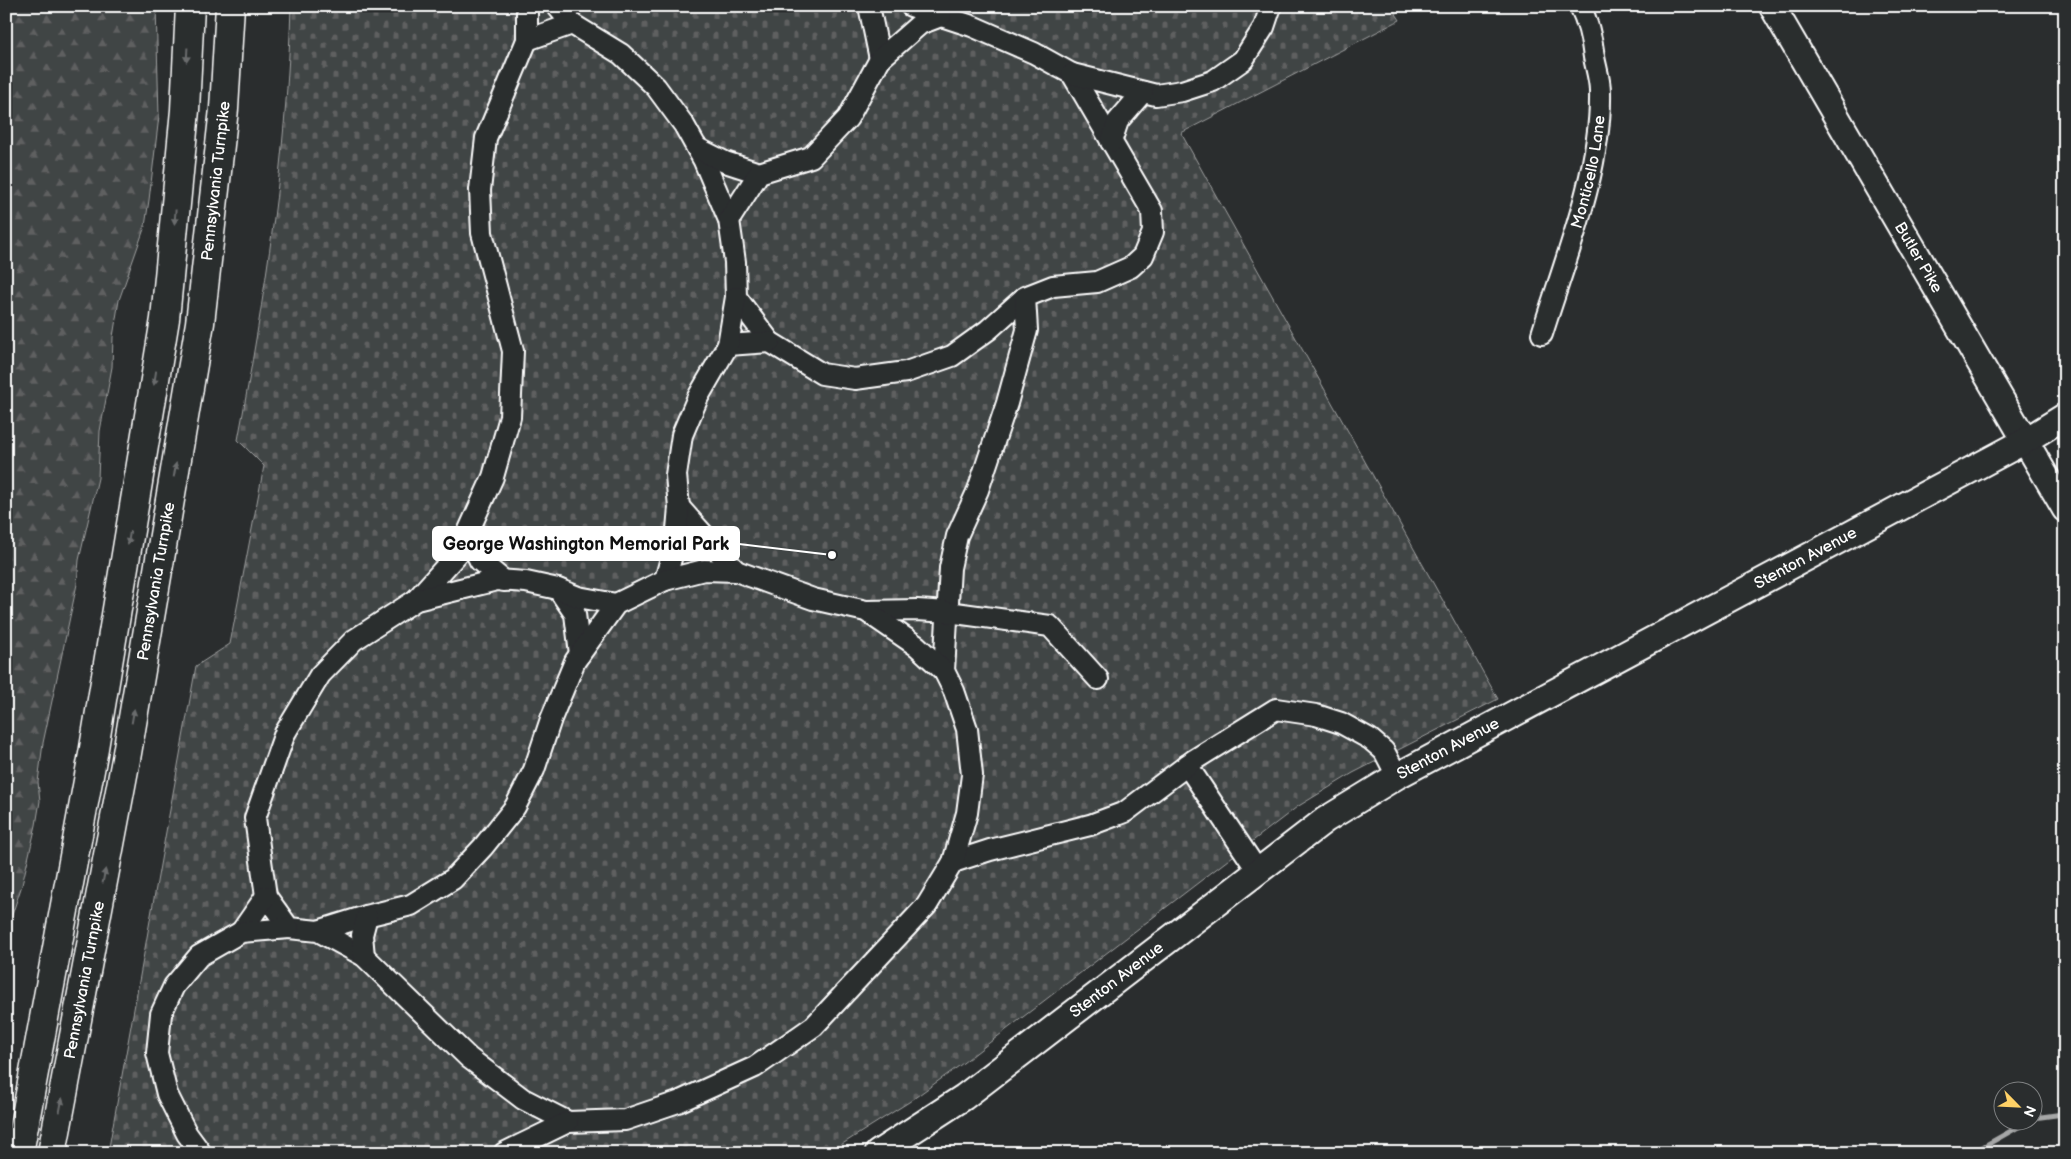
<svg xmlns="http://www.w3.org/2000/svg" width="2071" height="1159" font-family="'Balsamiq Sans',sans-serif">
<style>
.forest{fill:url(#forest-firs);stroke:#a0a2a2}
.cemetery{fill:url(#cemetery-stones);stroke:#a0a2a2}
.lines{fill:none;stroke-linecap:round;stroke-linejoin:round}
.stream{stroke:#a6a7a7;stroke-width:5}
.minor-casing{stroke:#fff;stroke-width:24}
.major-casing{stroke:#fff;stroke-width:29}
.highway-casing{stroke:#fff;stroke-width:31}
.minor{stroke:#2a2d2e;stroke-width:20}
.major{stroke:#2a2d2e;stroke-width:25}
.highway{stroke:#2a2d2e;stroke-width:28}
.oneway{fill:#6a6c6d}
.labels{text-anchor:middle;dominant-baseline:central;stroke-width:4;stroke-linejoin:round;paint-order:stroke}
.street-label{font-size:16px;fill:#fff;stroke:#2a2d2e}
.leader{fill:none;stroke:#fff;stroke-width:2}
.callout-dot{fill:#fff;stroke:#2a2d2e;stroke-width:2}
.callout{fill:#fff;stroke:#fff;stroke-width:2}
.callout-label{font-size:18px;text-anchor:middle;font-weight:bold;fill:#111}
</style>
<defs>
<pattern id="forest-firs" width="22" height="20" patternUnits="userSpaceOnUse" patternTransform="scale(1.25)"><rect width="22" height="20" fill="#414445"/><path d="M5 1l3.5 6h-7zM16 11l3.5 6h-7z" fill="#5e6061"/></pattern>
<pattern id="cemetery-stones" width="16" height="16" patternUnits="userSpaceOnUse" patternTransform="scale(1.25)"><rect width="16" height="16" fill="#414445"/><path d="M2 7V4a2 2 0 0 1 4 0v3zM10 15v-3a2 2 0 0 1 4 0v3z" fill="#5e6061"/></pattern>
</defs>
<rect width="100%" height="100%" fill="#2a2d2e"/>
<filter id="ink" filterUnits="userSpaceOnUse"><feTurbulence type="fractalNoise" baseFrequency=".02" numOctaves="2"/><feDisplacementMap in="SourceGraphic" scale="10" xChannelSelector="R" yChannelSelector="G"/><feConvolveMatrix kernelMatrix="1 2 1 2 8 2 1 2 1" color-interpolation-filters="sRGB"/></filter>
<g filter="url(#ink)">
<path class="forest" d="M 6,6 L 156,6 L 159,116 L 149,200 L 145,226 L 119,300 L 113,337 L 112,367 L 100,431 L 98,478 L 79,560 L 77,584 L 43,743 L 38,782 L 40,801 L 36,825 L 22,885 L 6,933 Z"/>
<path class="cemetery" d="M 291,6 L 1391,6 L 1400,20 L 1181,133 L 1498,699 L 1353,773 L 1297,807 L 959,1066 L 909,1102 L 828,1153 L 108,1153 L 196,666 L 230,644 L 264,466 L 238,440 C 265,297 287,153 291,6 Z"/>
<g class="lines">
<path class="stream" d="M 2034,1118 L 2063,1114 L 2065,1116
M 1972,1153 L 2027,1122"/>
<g class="minor-casing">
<g id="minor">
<path d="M 557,6 L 572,24 L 621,54 L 656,87 L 684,125 L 704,161 L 729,220 L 735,262 L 736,297 L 770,342 L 822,374 L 855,379 L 906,372 L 952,356 L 988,330 L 1025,297"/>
<path d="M 869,6 L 880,59"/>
<path d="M 911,6 L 972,26 L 1034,53 L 1072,74 L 1152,211 L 1153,232 L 1143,256 L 1131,267 L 1097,282 L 1053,286 L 1025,297 L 1027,330 L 1007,403 L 978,490 L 957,536 L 950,568 L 944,671"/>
<path d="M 527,40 L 572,24"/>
<path d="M 1072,74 L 1156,95 L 1182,91 L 1213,81 L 1243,60 L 1264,27 L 1271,6"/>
<path d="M 1111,142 L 1118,121 L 1143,92"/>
<path d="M 697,148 L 725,162 L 759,173"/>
<path d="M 729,220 L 759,173 L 811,157 L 848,118 L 880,59 L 920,24 L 941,16"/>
<path id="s1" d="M 1542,334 C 1565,260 1602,169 1600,91 C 1600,80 1596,68 1594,57 C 1592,40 1588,22 1580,6"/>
<path d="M 728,345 L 770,342"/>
<path d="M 679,507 L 736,571"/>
<path d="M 467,534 L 480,561 L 504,581"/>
<path d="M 665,580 L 676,541 L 679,507 L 676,475 L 682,435 L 698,397 L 728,345 L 736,297"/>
<path d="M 558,589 L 575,614 L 580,654"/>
<path d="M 416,600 L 459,552 L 493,477 L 510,417 L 513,351 L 482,233 L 480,190 L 486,138 L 527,40 L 527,6"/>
<path d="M 866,611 L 917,610 L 948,612 L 1050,626 L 1098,679"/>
<path d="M 1187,765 L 1257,870"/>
<path d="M 953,862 L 990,850 L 1090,825 L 1125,812 L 1194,760 L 1276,709 L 1316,715 L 1341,723 L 1370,739 L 1384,751 L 1397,776"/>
<path d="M 318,931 L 364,956 L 469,1058 L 523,1099 L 568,1122 L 625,1120 L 678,1102 L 755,1067 L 814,1026 L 927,905 L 953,862 L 967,813 L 972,775 L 967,729 L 954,691 L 944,671 L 917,646 L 866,611 L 813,599 L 736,571 L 704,570 L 665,580 L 616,604 L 575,661 L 551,719 L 534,770 L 515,807 L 483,847 L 453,879 L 411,905 L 366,916 L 318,931 L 289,928 L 266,896 L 255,818 L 285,733 L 320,675 L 354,640 L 416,600 L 497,580 L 526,582 L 558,589 L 578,597 L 616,604"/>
<path d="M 241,932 L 266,896"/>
<path d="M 364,956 L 362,935 L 367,916"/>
<path d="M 201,1153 L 187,1134 L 167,1094 L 157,1053 L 161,1014 L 174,986 L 199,956 L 241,932 L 289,928"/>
<path d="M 504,1153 L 568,1122"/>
</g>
</g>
<g class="major-casing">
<g id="major">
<path id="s2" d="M 1772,6 L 2065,509"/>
<path id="s3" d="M 878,1153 L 964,1097 L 1325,820 L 1397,776 L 2025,441 L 2065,416"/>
</g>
</g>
<g class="highway-casing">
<g id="highway">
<path d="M 19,1153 L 93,754 L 165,319 L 185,110 L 190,6"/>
<path id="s4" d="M 52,1153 L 126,759 L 200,323 L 224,109 L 230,6"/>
</g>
</g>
<use href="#minor" class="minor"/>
<use href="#major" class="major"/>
<use href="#highway" class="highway"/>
</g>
<defs><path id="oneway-solid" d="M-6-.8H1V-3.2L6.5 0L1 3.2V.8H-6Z" transform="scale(1.25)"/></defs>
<g class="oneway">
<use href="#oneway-solid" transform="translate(187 55) rotate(93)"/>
<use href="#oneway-solid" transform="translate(175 217) rotate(95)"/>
<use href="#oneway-solid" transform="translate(155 378) rotate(99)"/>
<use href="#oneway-solid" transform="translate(175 470) rotate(-80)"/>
<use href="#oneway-solid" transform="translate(129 538) rotate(99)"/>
<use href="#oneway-solid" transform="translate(133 716) rotate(-80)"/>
<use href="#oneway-solid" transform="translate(104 876) rotate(-79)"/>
<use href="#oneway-solid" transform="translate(61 1105) rotate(-79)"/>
</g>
</g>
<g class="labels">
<g class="street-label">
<text stroke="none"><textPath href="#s1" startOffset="169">Monticello Lane</textPath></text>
<text stroke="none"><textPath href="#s4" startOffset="986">Pennsylvania Turnpike</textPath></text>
<text stroke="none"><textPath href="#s2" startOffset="291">Butler Pike</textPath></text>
<text stroke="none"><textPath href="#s3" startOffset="1105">Stenton Avenue</textPath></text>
<text stroke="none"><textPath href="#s4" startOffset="581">Pennsylvania Turnpike</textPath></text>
<text stroke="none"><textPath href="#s3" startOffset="700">Stenton Avenue</textPath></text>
<text stroke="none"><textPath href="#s4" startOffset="176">Pennsylvania Turnpike</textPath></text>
<text stroke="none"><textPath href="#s3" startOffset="295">Stenton Avenue</textPath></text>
</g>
</g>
<path class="leader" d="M832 555L739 544"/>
<circle class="callout-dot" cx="832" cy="555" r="5"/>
<rect class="callout" x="433" y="527" width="306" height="33" rx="5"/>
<g class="callout-label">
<text x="586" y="550">George Washington Memorial Park</text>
</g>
<rect width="2071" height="1159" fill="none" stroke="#2a2d2e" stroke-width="25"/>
<rect x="12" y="12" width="2046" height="1134" fill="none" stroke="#fff" stroke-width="2" filter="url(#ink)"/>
<g transform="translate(2018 1106) rotate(114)"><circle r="24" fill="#2a2d2e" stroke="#7f8182"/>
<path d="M0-4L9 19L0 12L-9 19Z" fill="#ffd166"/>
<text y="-8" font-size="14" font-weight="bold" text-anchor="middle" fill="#ffffff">N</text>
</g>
</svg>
